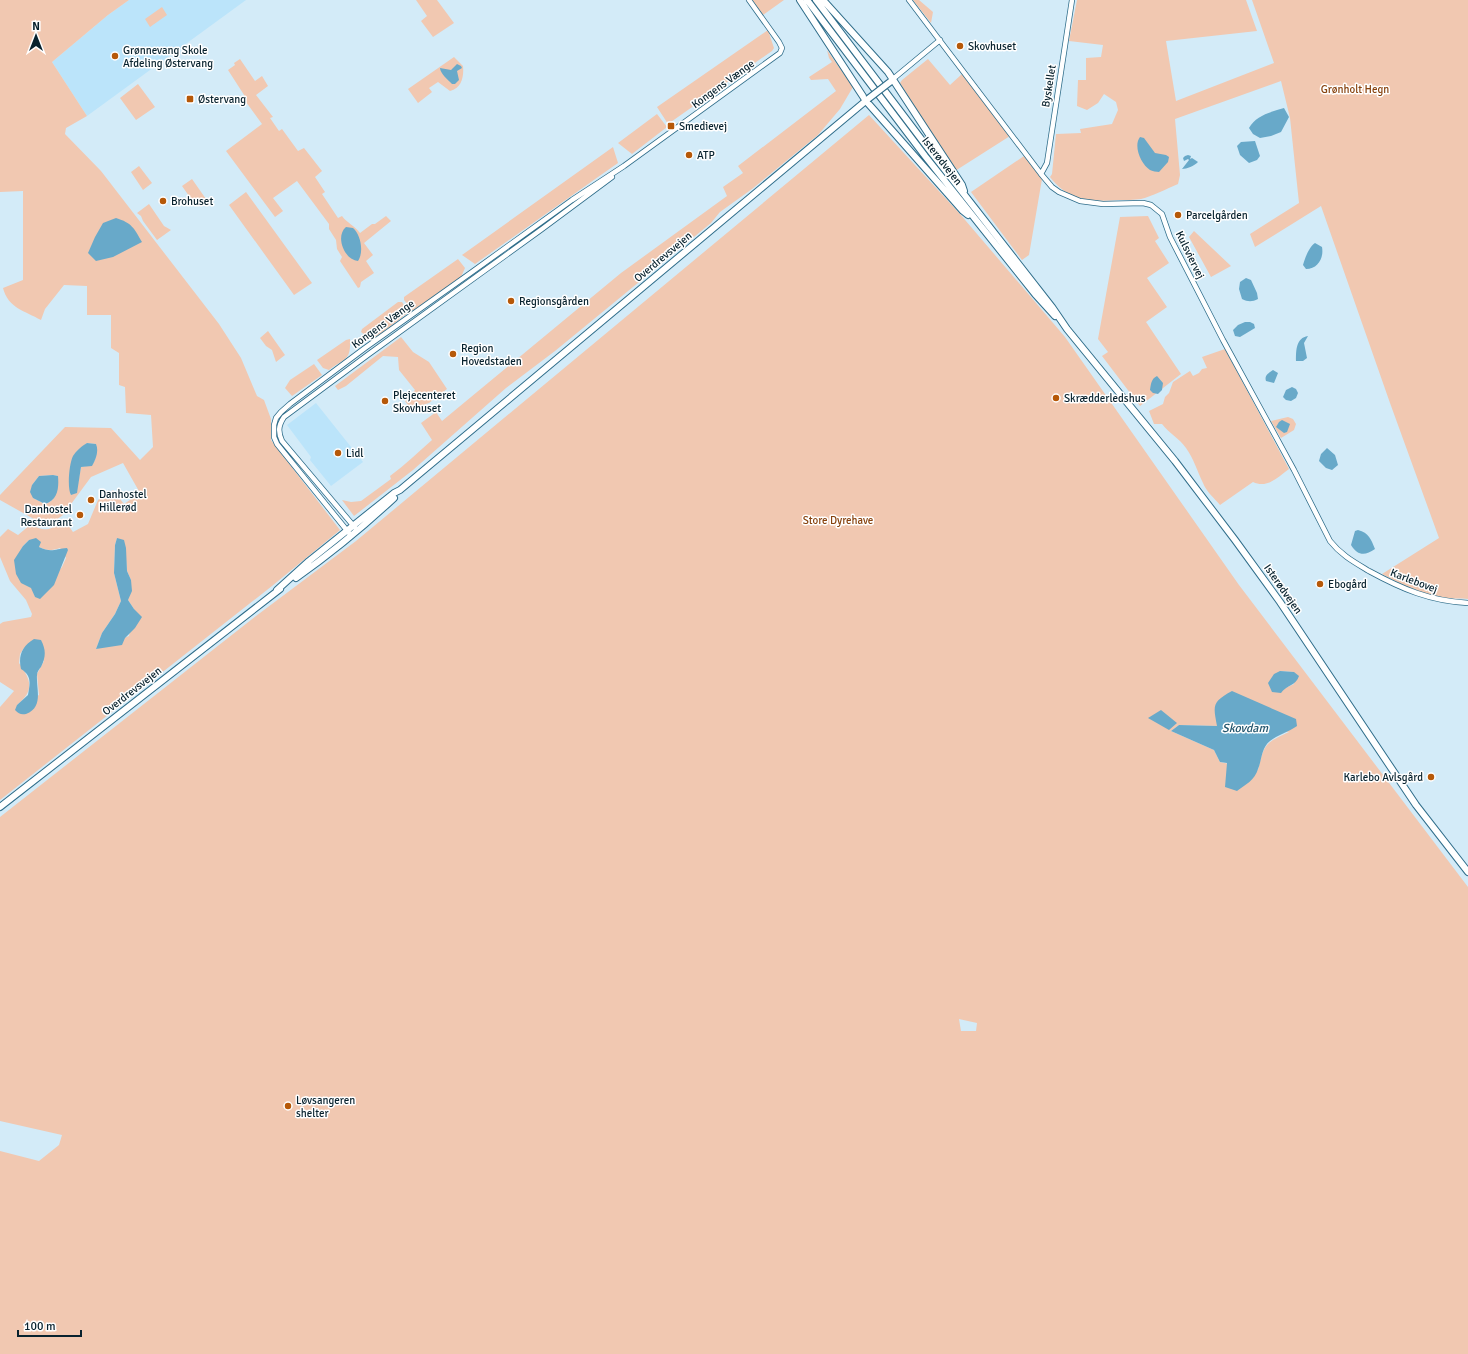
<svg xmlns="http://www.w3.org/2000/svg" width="1468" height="1354" font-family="Signika,sans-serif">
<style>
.built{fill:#bbe4fa}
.green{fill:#f1c8b1;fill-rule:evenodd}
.water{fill:#68a9c9}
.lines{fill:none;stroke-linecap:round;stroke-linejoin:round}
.tertiary-casing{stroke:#2f6d8a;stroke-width:6}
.primary-casing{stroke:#2f6d8a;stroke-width:8}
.trunk-casing{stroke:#2f6d8a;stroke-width:8}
.tertiary{stroke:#fff;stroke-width:4.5}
.primary{stroke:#fff;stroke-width:6}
.trunk{stroke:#fff;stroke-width:6}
.primary-bridge-casing{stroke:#2f6d8a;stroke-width:8;stroke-linecap:butt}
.primary-bridge{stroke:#fff;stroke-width:6}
.poi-dot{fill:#b65808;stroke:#fff;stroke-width:1.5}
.labels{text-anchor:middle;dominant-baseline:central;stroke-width:3;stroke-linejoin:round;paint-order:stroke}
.poi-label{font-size:11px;fill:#08222e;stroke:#fff;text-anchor:start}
.street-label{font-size:11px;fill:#08222e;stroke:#fff}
.park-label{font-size:11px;fill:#87420d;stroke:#fff}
.water-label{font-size:12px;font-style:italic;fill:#20536b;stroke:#fff}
</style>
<rect width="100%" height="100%" fill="#d3ebf8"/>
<path class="built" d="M 129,0 L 246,0 L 87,116 L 52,62 L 108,15 Z
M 316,403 L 363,462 L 331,486 L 310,460 L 311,457 L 287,425 Z"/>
<path class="green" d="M 0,0 L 129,0 L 108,15 L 52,62 L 87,116 L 66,128 L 65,134 L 101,171 L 219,324 L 241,358 L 257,396 L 264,400 L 271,419 L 271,440 L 340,530 L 272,586 L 0,800 L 0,707 L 14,691 L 0,682 L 0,624 L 3,622 L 31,617 L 32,614 L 26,600 L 10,581 L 0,557 L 0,537 L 8,529 L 18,535 L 30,525 C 46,531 47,531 61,523 L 68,525 L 73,532 L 88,524 L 98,500 L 113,490 L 124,504 L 140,493 L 123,463 L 91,477 L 63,515 L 53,522 L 41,523 L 0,500 L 0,495 L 65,427 L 111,428 L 140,460 L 153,447 L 151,415 L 126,413 L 125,387 L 119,385 L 119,353 L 111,348 L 111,315 L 87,315 L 87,286 L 64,285 L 45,309 L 41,320 C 25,311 8,308 3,288 L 23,280 L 23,191 L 0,192 ZM 87,443 L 96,444 C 97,452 97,458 92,465 L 81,467 L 78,483 L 71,495 C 68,489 71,459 75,454 C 77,450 84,446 87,443 ZM 53,475 L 58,476 C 57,488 58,500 45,504 L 33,498 L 32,485 L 39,476 ZM 117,538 L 126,560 L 127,571 L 131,580 L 128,600 L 134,609 L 129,636 L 96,649 L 102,633 L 115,614 L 121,601 L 114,573 L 115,545 ZM 29,540 C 42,548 44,553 60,548 L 66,558 L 62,567 L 35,597 L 20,552 L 23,546 ZM 24,648 L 44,661 L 37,674 L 39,695 L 17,705 C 35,690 31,680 19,663 L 20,654 Z
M 416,0 L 437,0 L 454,23 L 433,37 L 421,21 L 427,16 Z
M 752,0 L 784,0 L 763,15 Z
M 913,0 L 919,0 L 933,12 L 931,23 Z
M 1077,0 L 1246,0 L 1257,31 L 1166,41 L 1176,101 L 1274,63 L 1252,0 L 1468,0 L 1468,599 C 1461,598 1453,599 1446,598 C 1424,595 1401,585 1382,574 L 1439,538 L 1390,403 L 1321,206 L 1255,247 L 1250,234 L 1299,203 L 1290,118 L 1281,81 L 1175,119 L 1180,175 L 1178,184 C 1166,189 1153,196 1141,199 C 1134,200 1126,200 1119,200 C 1091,202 1068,201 1050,177 L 1052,174 L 1056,134 L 1081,133 L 1080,129 L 1112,124 L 1118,110 L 1116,102 L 1104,94 L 1098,103 L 1087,110 L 1077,106 L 1078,80 L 1086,80 L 1086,58 L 1101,57 L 1103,45 L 1069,41 Z
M 162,7 L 167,15 L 150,27 L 145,19 Z
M 768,30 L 774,48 L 772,51 L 668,124 L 657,107 Z
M 827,50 L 853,87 L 840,109 L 818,135 L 752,189 L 720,212 L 711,223 L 555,351 L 506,388 L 413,470 L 354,516 L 342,500 L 351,502 L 361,501 L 391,479 L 390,476 C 405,465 418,452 432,440 L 421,423 L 436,412 L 442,421 L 621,273 L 727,196 L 723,187 L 743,173 L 738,166 L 836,91 L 828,79 L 811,80 L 809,77 L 832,62 L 829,58 Z
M 454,57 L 463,66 C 464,76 462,88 450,91 L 438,82 L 429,88 L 432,92 L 418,103 L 408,89 Z
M 240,59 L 255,81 L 262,76 L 268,86 L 256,95 L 273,117 L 270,118 L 279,131 L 282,129 L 298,151 L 304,148 L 322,171 L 315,177 L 325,192 L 322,194 L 338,218 L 342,216 C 347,223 354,225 360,233 L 372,224 L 375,224 L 386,216 L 391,221 L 364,243 L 373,255 L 366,261 L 374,273 L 361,282 L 360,287 L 358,288 L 340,261 L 342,257 L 337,249 L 336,240 L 329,229 L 329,224 L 297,181 L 273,198 L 283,211 L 275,217 L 226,151 L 262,124 L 246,102 L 246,98 L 228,70 L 235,65 L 234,63 Z
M 928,59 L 950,85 L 962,74 L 1010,136 L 955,171 L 900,83 L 902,80 Z
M 138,84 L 155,107 L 136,120 L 120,98 Z
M 657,114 L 667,127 L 632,154 L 618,143 Z
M 869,115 L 960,214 L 1065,337 L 1239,585 L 1468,887 L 1468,1354 L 0,1354 L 0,1151 L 39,1161 L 59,1145 L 62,1135 L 0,1121 L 0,817 L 256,616 L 356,541 ZM 1280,671 L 1294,672 L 1294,684 L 1283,689 ZM 1179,725 L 1217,726 L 1289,732 C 1265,743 1264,744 1258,770 L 1220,762 L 1214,750 L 1171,731 ZM 959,1019 L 977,1023 L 976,1031 L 961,1031 Z
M 613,147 L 618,163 L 598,177 L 475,264 L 462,255 Z
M 1024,156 L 1042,179 L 1029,255 L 1022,260 L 971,192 Z
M 139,166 L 152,183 L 143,190 L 131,172 Z
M 192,179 L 206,199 L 196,206 L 182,186 Z
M 246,192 L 312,283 L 294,295 L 229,205 Z
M 149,204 L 164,226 L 171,230 L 157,240 L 143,221 L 141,216 L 137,213 Z
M 1148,216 L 1159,238 L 1155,241 L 1169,263 L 1147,278 L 1167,307 L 1146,322 L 1181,374 L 1140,406 L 1102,356 L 1108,352 L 1098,339 L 1120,217 Z
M 1194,231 L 1231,266 L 1211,277 L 1189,237 Z
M 458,259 L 465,268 L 461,277 L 413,311 L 404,300 L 404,297 Z
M 398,302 L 402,302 L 409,312 L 375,338 L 369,338 L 361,332 L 362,329 Z
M 268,331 L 285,355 L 276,362 L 272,350 L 266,346 L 260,338 Z
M 401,337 L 413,352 L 429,362 L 447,389 L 429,403 L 411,409 L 405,401 L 415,390 L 399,370 L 398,357 L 383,356 L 346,386 L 338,390 L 335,386 Z
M 350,339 C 351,361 345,358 329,370 L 323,368 L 317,360 L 346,340 Z
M 1225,349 L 1289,469 C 1278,477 1267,489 1253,482 L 1220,505 C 1214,498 1206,491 1203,483 C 1197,471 1194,459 1186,448 C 1179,438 1169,433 1162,424 L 1154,424 L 1149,411 L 1163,404 L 1165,397 L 1169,393 L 1173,382 L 1190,371 L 1193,376 L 1199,373 L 1202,369 L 1207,368 L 1202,357 Z
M 314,364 L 322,375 L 292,396 L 285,388 L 290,380 Z
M 1288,417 L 1293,419 L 1296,424 L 1294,430 L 1281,438 L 1271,421 Z"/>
<path class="water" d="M 457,64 L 461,66 L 462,68 L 457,71 L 459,80 L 455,84 L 452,84 C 448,80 440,73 440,68 L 451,70 Z
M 1284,108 L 1289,117 L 1281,132 L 1271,136 L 1260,138 L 1253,134 L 1249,128 C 1256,115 1271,112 1284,108 Z
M 1140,137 L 1144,138 L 1155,153 L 1166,155 L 1169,157 L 1168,162 L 1159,172 C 1157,172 1152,171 1150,170 C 1141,164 1133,146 1140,137 Z
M 1255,141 L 1260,156 L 1257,160 L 1249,163 L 1240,155 L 1237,146 L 1241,142 Z
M 1188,155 L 1191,156 L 1190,159 L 1192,158 L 1198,162 C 1194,166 1187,169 1182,169 L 1189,160 L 1188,159 L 1184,161 L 1183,158 L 1185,156 Z
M 116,218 C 132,223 134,228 142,242 L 113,257 L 96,261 L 88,253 L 95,237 L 103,223 Z
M 346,227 L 353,228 C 361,235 364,252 358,261 C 344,260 335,236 346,227 Z
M 1315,243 L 1322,247 C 1324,258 1318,269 1306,269 L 1303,265 C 1305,258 1309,247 1315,243 Z
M 1246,278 L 1251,280 L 1257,293 L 1258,299 C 1252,302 1248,302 1242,299 L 1239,289 L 1240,282 Z
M 1245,322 L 1250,322 L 1254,324 L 1255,328 L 1240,337 L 1235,336 L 1233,330 L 1238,325 Z
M 1308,336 L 1304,343 L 1307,358 L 1303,361 L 1296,361 C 1296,350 1296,338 1308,336 Z
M 1273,370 L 1278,373 L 1274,383 L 1266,381 C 1264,375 1269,373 1273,370 Z
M 1157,376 L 1163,383 L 1162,390 L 1158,394 L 1153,393 L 1150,390 C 1151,384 1151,379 1157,376 Z
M 1292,387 L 1296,389 L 1298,393 L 1296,398 L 1291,401 L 1286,400 L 1283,397 L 1286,390 Z
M 1282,420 L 1290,424 L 1287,432 L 1284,433 L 1276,427 L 1279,422 Z
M 87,443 L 96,444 C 99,451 96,459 92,466 L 81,467 L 77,493 L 71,495 C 67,488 69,464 73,456 C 76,451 82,446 87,443 Z
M 1327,448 L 1335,455 L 1338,465 L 1332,470 L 1326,468 L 1319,461 L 1321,454 Z
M 53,475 L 58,476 C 59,488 58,500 45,504 L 33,498 L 30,492 L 32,485 L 39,476 Z
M 1358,530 C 1369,533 1371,539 1375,549 C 1365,556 1358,556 1351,545 L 1355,531 Z
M 36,538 L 41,542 L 39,547 C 51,553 55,549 67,548 L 68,550 L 54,585 L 40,599 L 35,597 L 31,588 L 21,583 L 16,574 L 14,560 L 23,546 L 29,540 Z
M 117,538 L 124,540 L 126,548 L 127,571 L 131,580 L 132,591 L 128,600 L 134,609 L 142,617 L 135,628 L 125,638 L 122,645 L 96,649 L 102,633 L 115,614 L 121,601 L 114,573 L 115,545 Z
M 34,639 L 41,640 C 46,650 46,656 41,667 C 39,669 37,672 37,675 C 36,689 44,707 26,714 C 21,715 19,714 15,710 L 17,705 L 28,695 C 30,683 32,676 21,669 C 18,656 22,646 34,639 Z
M 1280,671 L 1294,672 L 1299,676 C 1296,686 1286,685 1281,693 L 1272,692 L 1268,683 L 1274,674 Z
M 1232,691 L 1296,719 L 1297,726 C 1289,732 1277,735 1270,741 C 1261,748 1262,760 1258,769 C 1255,780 1245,785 1237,791 L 1225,787 L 1227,763 L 1220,762 L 1214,750 L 1171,731 L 1179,725 L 1217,726 C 1213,705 1212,702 1232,691 Z
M 1161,710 L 1177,723 L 1169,730 L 1148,718 Z"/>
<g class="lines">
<g class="tertiary-casing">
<path id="tertiary" d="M 909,0 L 1041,174 L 1052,187 L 1059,192 L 1080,201 L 1103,204 L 1143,203 L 1151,205 L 1162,214 L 1170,237 L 1223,340 L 1294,470 L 1330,541 C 1341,555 1354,562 1369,571 C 1402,589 1430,601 1468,603
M 893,79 L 940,40
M 1041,174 L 1047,163 L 1072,0
M 357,530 L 282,441 C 278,432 278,426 284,417 L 369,354 L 542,229 L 612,177
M 349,533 L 277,444 L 274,437 L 274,425 L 276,418 L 281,412 L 290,404 L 365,348 L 472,272 L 572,200 L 624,166 L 780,53 L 782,48 L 779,42 L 749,0"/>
</g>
<g class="primary-casing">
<path id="primary" d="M 296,578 C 330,554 363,527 394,498
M 277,590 L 309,561 L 394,493 L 400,490 L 868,99
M 0,807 L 280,589"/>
</g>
<g class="trunk-casing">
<path id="trunk" d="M 800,0 L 866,101 L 963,211 L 968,215
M 807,0 L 925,156 L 1035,294 L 1055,316
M 816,0 L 931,152 L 1052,307 L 1067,329 L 1175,461 L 1235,540 L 1280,602 L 1416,805 L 1468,872
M 823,0 L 888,72 L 962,185 L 964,191"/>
</g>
<use href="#tertiary" class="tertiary"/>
<use href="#primary" class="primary"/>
<use href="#trunk" class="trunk"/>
<g class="primary-bridge-casing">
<path id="primary-bridge" d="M 868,99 L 890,82"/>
</g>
<use href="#primary-bridge" class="primary-bridge"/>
</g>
<g class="poi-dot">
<circle cx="960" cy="46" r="4"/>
<circle cx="115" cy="56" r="4"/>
<rect x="186" y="95" width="8" height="8" rx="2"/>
<rect x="667" y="122" width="8" height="8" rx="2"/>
<circle cx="689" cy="155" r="4"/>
<circle cx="163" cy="201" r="4"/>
<circle cx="1178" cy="215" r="4"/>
<circle cx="511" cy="301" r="4"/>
<circle cx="453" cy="354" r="4"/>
<circle cx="1056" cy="398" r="4"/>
<circle cx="385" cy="401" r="4"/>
<circle cx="338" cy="453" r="4"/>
<circle cx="91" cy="500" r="4"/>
<circle cx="80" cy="515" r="4"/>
<circle cx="1320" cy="584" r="4"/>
<circle cx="1431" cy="777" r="4"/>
<circle cx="288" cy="1106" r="4"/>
</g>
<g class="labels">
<g class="poi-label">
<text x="968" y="46">Skovhuset</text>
<text x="123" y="50">Grønnevang Skole<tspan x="123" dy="13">Afdeling Østervang</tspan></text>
<text x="198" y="99">Østervang</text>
<text x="679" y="126">Smedievej</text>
<text x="697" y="155">ATP</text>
<text x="171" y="201">Brohuset</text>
<text x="1186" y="215">Parcelgården</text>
<text x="519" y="301">Regionsgården</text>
<text x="461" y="348">Region<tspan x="461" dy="13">Hovedstaden</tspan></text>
<text x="393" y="395">Plejecenteret<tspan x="393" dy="13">Skovhuset</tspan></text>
<text x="1064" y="398">Skrædderledshus</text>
<text x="346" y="453">Lidl</text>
<text x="99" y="494">Danhostel<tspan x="99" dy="13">Hillerød</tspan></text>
<text x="72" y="509" text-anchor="end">Danhostel<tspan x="72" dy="13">Restaurant</tspan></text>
<text x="1328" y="584">Ebogård</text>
<text x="1423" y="777" text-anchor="end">Karlebo Avlsgård</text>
<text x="296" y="1100">Løvsangeren<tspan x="296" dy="13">shelter</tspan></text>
</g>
<g class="street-label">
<text transform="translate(723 84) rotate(-36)">Kongens Vænge</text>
<text transform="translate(1049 86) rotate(-81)">Byskellet</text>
<text transform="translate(942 161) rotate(52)">Isterødvejen</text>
<text transform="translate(1190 255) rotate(64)">Kulsviervej</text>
<text transform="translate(663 257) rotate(-40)">Overdrevsvejen</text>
<text transform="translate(383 324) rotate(-36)">Kongens Vænge</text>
<text transform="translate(1414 581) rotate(21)">Karlebovej</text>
<text transform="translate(1283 589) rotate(55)">Isterødvejen</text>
<text transform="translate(132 691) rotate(-38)">Overdrevsvejen</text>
</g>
<g class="park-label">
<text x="1355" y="89">Grønholt Hegn</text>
<text x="838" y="520">Store Dyrehave</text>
</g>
<g class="water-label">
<text x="1245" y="728">Skovdam</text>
</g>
</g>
<g transform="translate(36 36)" stroke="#ffffff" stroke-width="3" paint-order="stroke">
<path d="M0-3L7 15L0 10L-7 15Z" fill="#08222e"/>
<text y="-6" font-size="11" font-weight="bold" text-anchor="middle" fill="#08222e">N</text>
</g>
<path d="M18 1330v6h63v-6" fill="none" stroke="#08222e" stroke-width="2"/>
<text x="24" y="1330" font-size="12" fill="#08222e" stroke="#ffffff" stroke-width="3" paint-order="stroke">100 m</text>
</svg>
